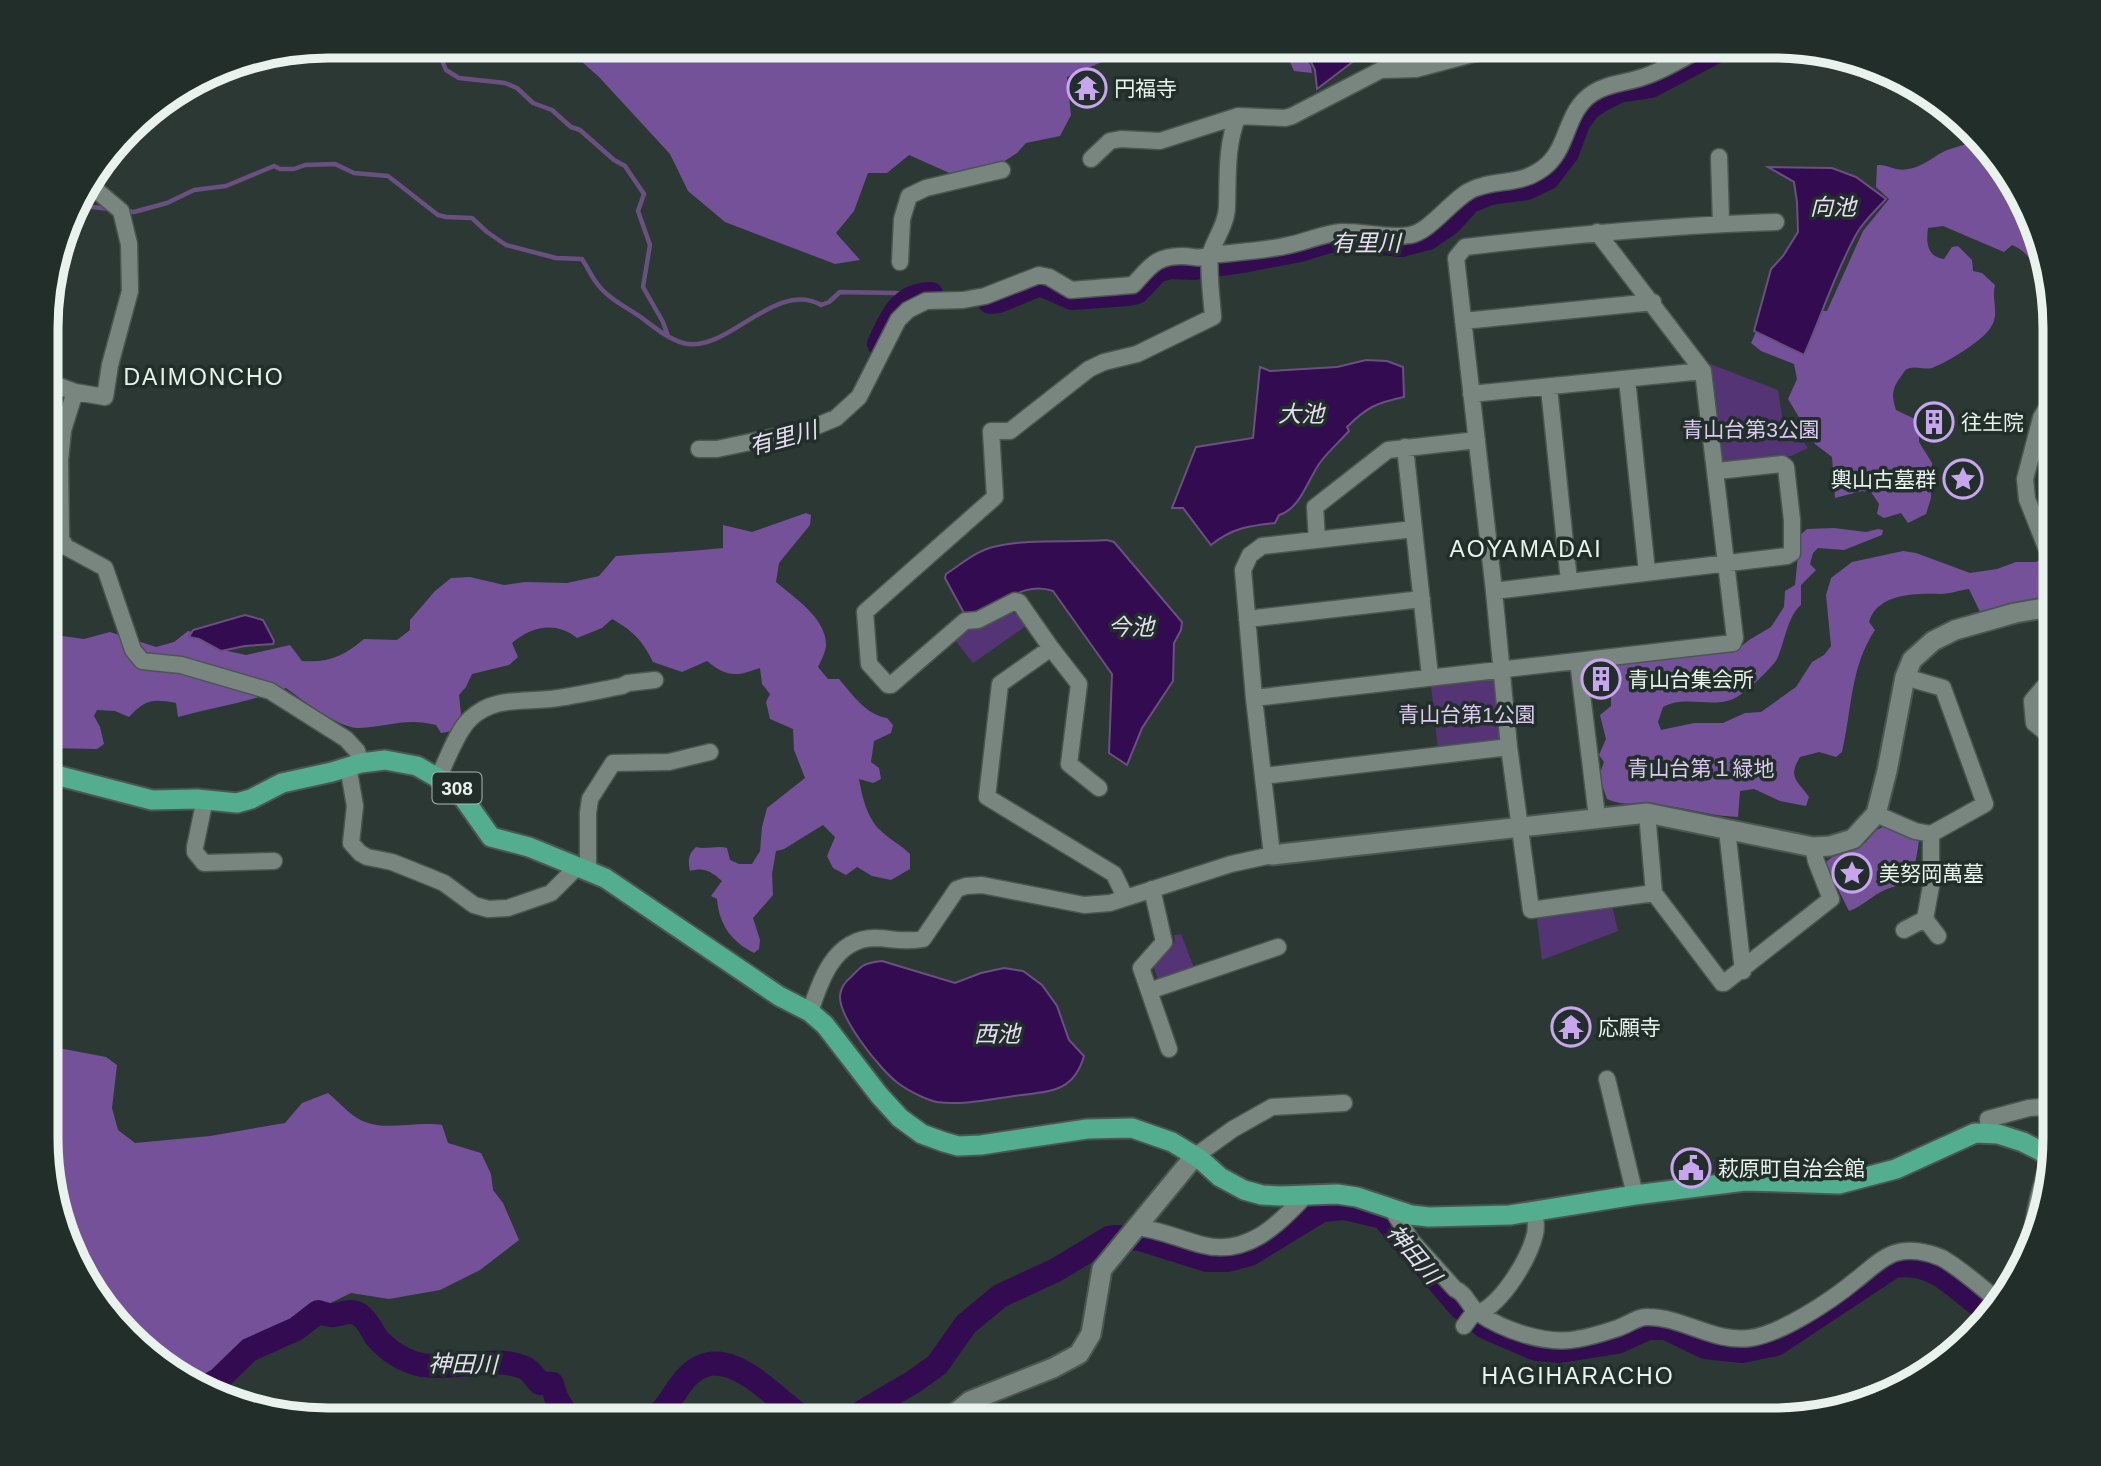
<svg xmlns="http://www.w3.org/2000/svg" width="2101" height="1466" font-family="Arial,'Noto Sans JP',sans-serif">
<style>
.green{fill:#553476}
.forest{fill:#75519a}
.water{fill:#330b51;stroke:#6a5080;stroke-width:2}
.lines{fill:none;stroke-linecap:round;stroke-linejoin:round}
.stream{stroke:#6a5080;stroke-width:4.5}
.river{stroke:#330b51;stroke-width:24}
.minor-casing{stroke:#4c5651;stroke-width:19}
.tertiary-casing{stroke:#4c5651;stroke-width:23}
.trunk-casing{stroke:#4c5651;stroke-width:23}
.minor{stroke:#798680;stroke-width:16}
.tertiary{stroke:#798680;stroke-width:19}
.trunk{stroke:#52ae8e;stroke-width:19}
.labels{text-anchor:middle;dominant-baseline:central;stroke-width:7;stroke-linejoin:round;paint-order:stroke}
.shield{fill:#222e29;stroke:#aeb7b3;stroke-width:2}
.shield-label{font-size:19px;font-weight:bold;fill:#eaf2ee}
.poi-label{font-size:21px;fill:#eaf2ee;stroke:#222e29;text-anchor:start}
.park-label{font-size:21px;fill:#dbc9f2;stroke:#222e29}
.water-label{font-size:23px;font-style:italic;fill:#e7def2;stroke:#222e29}
.neighbourhood-label{font-size:23px;letter-spacing:2px;fill:#eaf2ee;stroke:#222e29}
.rim{fill:none;stroke:#eaf2ee;stroke-width:9}
</style>
<rect width="100%" height="100%" fill="#2c3833"/>
<path class="green" d="M 1710,364 L 1778,390 L 1784,428 L 1797,433 L 1808,448 L 1791,456 L 1727,465 L 1722,460 Z
M 1005,612 L 1018,614 L 1026,626 L 973,663 L 954,639 L 968,628 Z
M 1490,679 L 1497,684 L 1503,739 L 1497,745 L 1438,750 L 1431,685 Z
M 1612,905 L 1618,931 L 1542,960 L 1537,920 L 1541,913 Z
M 1181,934 L 1194,968 L 1158,979 L 1153,965 L 1175,942 L 1174,935 Z"/>
<path class="forest" d="M 564,46 L 1116,46 L 1104,51 L 1102,62 L 1067,77 L 1071,115 L 1060,136 L 1026,143 L 1017,153 L 997,166 L 954,175 L 909,155 L 887,173 L 868,173 L 854,211 L 836,233 L 860,260 L 835,264 L 725,222 L 688,191 L 670,154 L 599,77 Z
M 1141,46 L 1214,46 C 1207,50 1197,58 1189,60 C 1171,65 1152,60 1141,46 Z
M 1240,46 L 1291,46 L 1305,57 L 1311,66 L 1312,73 L 1294,71 L 1290,62 C 1271,62 1271,50 1250,55 Z
M 1976,141 L 2026,203 L 2045,274 C 2030,265 2031,253 2012,245 L 2004,252 L 1943,226 L 1928,228 C 1926,242 1927,257 1944,259 L 1952,247 L 1958,246 L 1972,260 L 1973,271 L 1982,273 L 1995,285 C 1991,300 2000,313 1991,327 C 1984,340 1946,363 1932,368 C 1925,370 1917,366 1910,368 C 1905,369 1905,371 1902,375 C 1892,388 1891,395 1896,410 L 1919,421 L 1919,442 L 1932,463 L 1931,498 L 1926,514 L 1908,523 L 1901,513 L 1884,518 L 1877,514 L 1879,504 L 1871,492 L 1862,491 L 1835,498 L 1832,457 L 1815,444 L 1788,399 L 1797,379 L 1794,364 L 1761,351 L 1751,343 L 1756,332 L 1815,311 L 1827,311 L 1863,231 L 1889,199 L 1876,187 L 1877,165 C 1889,164 1895,172 1908,169 C 1923,167 1931,158 1943,152 C 1953,147 1965,145 1976,141 Z
M 806,513 L 811,515 L 810,525 L 779,563 L 776,582 C 794,598 827,618 826,646 C 825,653 821,661 818,667 L 828,679 L 839,679 C 852,694 866,715 887,718 L 893,725 L 891,733 L 874,741 L 871,762 L 879,768 L 881,779 L 873,783 L 859,779 C 862,796 867,818 880,830 C 889,839 900,844 910,854 L 910,869 L 891,880 L 872,876 L 857,867 L 846,875 L 833,868 L 827,856 L 835,837 L 823,825 L 784,849 L 776,851 L 772,874 L 773,895 L 753,918 L 760,940 L 759,949 L 754,953 C 732,942 719,925 717,899 L 711,896 L 722,881 C 711,871 704,867 690,871 C 688,860 688,855 696,847 C 707,850 717,845 727,848 L 730,860 L 739,864 L 752,864 L 760,851 L 762,827 L 767,808 L 805,778 L 794,750 L 793,729 L 770,719 L 766,702 L 770,694 L 762,684 L 760,668 C 735,677 727,677 707,661 L 682,672 L 653,662 C 643,641 632,630 612,619 L 602,628 L 577,638 C 556,621 532,626 512,643 L 518,657 L 509,665 L 472,674 L 466,687 L 459,695 L 461,714 L 452,731 L 441,733 L 436,725 C 407,717 387,727 359,728 C 340,729 302,700 286,688 C 251,702 214,707 178,717 L 176,703 C 152,699 146,699 129,717 L 115,711 L 97,710 L 94,716 L 100,727 L 104,744 L 97,749 L 48,748 L 48,628 L 55,635 L 84,639 L 110,632 L 156,647 L 174,642 L 188,631 L 218,638 L 223,650 L 246,655 L 290,645 L 302,661 C 329,663 344,656 364,639 L 397,640 L 410,630 L 410,620 L 435,591 L 451,578 L 470,577 L 504,585 L 525,582 L 567,583 L 599,576 L 616,556 C 652,553 687,552 723,548 L 723,525 L 752,532 Z
M 1834,528 L 1866,532 L 1878,529 L 1883,530 L 1882,535 L 1844,550 L 1818,548 L 1813,553 L 1810,564 L 1816,570 L 1801,585 L 1801,605 C 1787,617 1785,642 1777,659 C 1773,667 1746,692 1737,697 C 1714,710 1687,694 1663,707 L 1658,722 L 1661,730 L 1694,723 L 1723,723 L 1745,713 L 1761,712 L 1796,687 L 1812,662 L 1824,655 L 1831,646 L 1826,595 L 1831,578 L 1852,562 L 1903,551 L 1916,553 L 1970,573 L 1997,569 L 2016,562 L 2035,562 L 2052,557 L 2055,553 L 2055,598 L 1981,614 L 1969,589 C 1960,590 1949,594 1941,594 C 1917,593 1877,593 1869,622 L 1875,630 C 1850,667 1852,710 1842,752 L 1836,757 L 1819,752 L 1800,757 C 1787,778 1798,781 1809,797 L 1806,806 L 1780,801 L 1754,789 L 1740,791 L 1738,817 C 1711,816 1687,808 1661,805 C 1642,802 1624,807 1607,799 L 1599,776 L 1604,762 L 1599,755 L 1606,739 L 1600,715 L 1611,706 L 1611,695 L 1616,693 L 1613,668 L 1618,664 L 1734,652 L 1749,640 L 1771,627 L 1784,607 L 1785,591 L 1795,585 L 1800,535 L 1807,529 Z
M 1890,826 L 1919,839 C 1918,853 1914,864 1913,879 C 1905,886 1902,884 1893,887 C 1876,891 1864,906 1849,911 L 1825,863 C 1835,852 1849,853 1862,845 C 1874,836 1873,827 1890,826 Z
M 48,1046 L 106,1057 L 117,1065 L 112,1108 L 118,1130 L 135,1143 L 210,1136 L 285,1123 L 302,1103 L 328,1093 C 340,1103 353,1119 368,1123 C 388,1130 419,1121 442,1125 L 448,1143 L 481,1153 L 491,1174 L 493,1190 L 503,1203 L 519,1240 L 480,1270 L 440,1290 L 389,1299 L 351,1293 L 237,1348 L 213,1374 L 197,1384 L 156,1362 L 83,1279 L 48,1175 Z"/>
<path class="water" d="M 1294,46 L 1364,46 L 1363,54 L 1317,89 L 1315,70 L 1309,58 Z
M 1768,167 L 1832,168 L 1856,177 L 1886,199 C 1876,210 1864,221 1857,233 C 1835,272 1822,315 1804,355 L 1754,331 L 1771,269 L 1783,256 L 1798,232 L 1797,202 L 1794,182 Z
M 1366,360 L 1387,361 L 1403,367 L 1404,397 C 1376,403 1367,407 1347,427 L 1349,431 C 1340,441 1330,450 1322,460 C 1308,477 1302,508 1279,515 L 1275,523 C 1248,526 1232,528 1211,545 L 1183,508 L 1172,508 L 1196,447 L 1253,438 L 1260,367 L 1270,371 L 1337,367 Z
M 1107,540 L 1114,542 L 1182,622 L 1181,630 L 1174,643 L 1173,681 L 1142,728 L 1127,765 L 1109,753 L 1112,674 L 1053,591 C 1019,579 996,613 964,613 L 945,578 L 946,574 C 960,565 976,551 993,547 C 1030,538 1069,543 1107,540 Z
M 245,615 L 263,620 L 274,641 L 273,644 L 245,646 L 221,651 L 199,639 L 189,637 L 193,630 Z
M 882,961 L 955,983 L 981,973 L 1004,968 L 1023,971 L 1042,985 L 1057,1006 L 1069,1040 L 1084,1056 C 1074,1090 1054,1091 1022,1095 C 995,1098 964,1106 937,1102 C 926,1100 907,1090 898,1083 C 881,1071 838,1017 840,995 C 841,988 846,981 851,977 C 863,964 865,963 882,961 Z"/>
<g class="lines">
<path class="stream" d="M 436,46 L 446,70 L 459,78 L 505,83 L 517,88 L 533,103 L 552,110 L 571,127 L 580,130 L 614,160 L 625,166 L 644,194 L 638,211 L 650,245 L 643,287 L 663,322 L 668,336
M 73,208 L 84,206 L 110,209
M 126,211 L 134,212 L 167,203 L 194,190 L 226,186 L 274,166 L 280,169 L 294,169 L 305,165 L 335,164 L 354,173 L 388,176 L 438,215 L 446,217 L 472,218 L 487,232 L 506,245 L 556,258 L 582,259 C 588,268 592,278 599,286 C 609,299 628,308 642,318 C 654,327 667,338 683,343 C 727,355 774,279 821,305 L 829,302 L 840,292 L 895,293 L 915,296"/>
<path class="river" d="M 990,302 L 999,301 L 1040,284 L 1072,298 L 1128,294 L 1137,292 L 1157,271 L 1169,267 L 1193,268 L 1248,260 L 1300,250 L 1336,239 L 1402,245 L 1428,238 L 1450,223 L 1470,201 L 1490,193 L 1527,188 L 1548,178 L 1567,153 L 1578,123 L 1588,109 L 1601,100 L 1619,91 L 1651,86 L 1727,46
M 879,344 C 890,319 900,294 931,294
M 204,1388 L 218,1380 L 249,1350 L 296,1329 L 318,1312 C 323,1313 329,1316 334,1315 C 343,1314 350,1309 360,1315 C 368,1321 371,1329 376,1337 C 388,1351 403,1361 422,1365 C 453,1370 498,1355 525,1368 C 533,1372 534,1378 540,1383 L 552,1384 L 556,1397 L 569,1420
M 649,1420 C 668,1412 674,1389 688,1376 C 728,1337 774,1401 807,1420
M 848,1420 L 913,1382 L 937,1365 L 966,1324 L 1000,1296 L 1056,1270 L 1109,1238 L 1116,1237 L 1140,1239 L 1207,1260 L 1228,1260 L 1250,1254 L 1322,1210 L 1345,1208 L 1383,1217 L 1460,1307 L 1485,1327 L 1536,1349 L 1560,1351 L 1617,1342 L 1648,1328 L 1666,1328 L 1705,1347 L 1742,1351 L 1776,1344 L 1894,1266 C 1939,1259 1958,1294 1992,1314"/>
<g class="minor-casing">
<path id="minor" d="M 1661,46 L 1666,67
M 1719,157 L 1721,222
M 1091,159 L 1110,141 L 1121,139 L 1160,141 L 1238,116 L 1285,118 L 1292,116 L 1381,70 L 1416,69 L 1484,51 L 1515,50 L 1523,46
M 1776,222 C 1672,225 1569,235 1465,247 L 1456,258 L 1494,591 L 1509,747 L 1531,910 L 1654,893 L 1722,983 L 1724,983 L 1831,899 L 1816,861 L 1813,847
M 900,262 L 902,219 L 909,196 L 926,188 L 1002,170
M 1463,321 L 1653,302
M 1627,379 L 1647,572
M 48,382 L 75,392 L 105,397 L 110,365 L 130,291 L 129,244 L 121,211 L 89,184
M 1549,388 L 1569,581
M 75,392 L 63,430 L 60,460 L 61,539 L 66,547 L 105,568 L 133,650 L 142,661 L 181,665 L 270,691 L 346,739 L 357,751 L 361,763
M 1471,394 L 1703,371
M 1405,447 L 1430,676
M 699,449 L 717,449 L 807,430 L 836,418 L 859,397 L 898,320 L 908,310 L 926,301 L 963,300 L 985,296 L 1039,275 L 1049,277 L 1071,290 L 1133,285 C 1150,267 1155,256 1182,256 C 1195,256 1196,260 1210,255 C 1236,252 1264,251 1289,245 C 1306,242 1324,233 1341,232 C 1363,231 1388,239 1410,235 C 1429,232 1450,202 1469,191 C 1495,177 1522,188 1548,164 C 1569,144 1566,110 1593,93 C 1608,83 1626,83 1643,77 C 1665,70 1685,57 1705,46
M 1317,540 L 1315,507 L 1388,450 L 1477,440
M 2046,547 L 2027,499 L 2025,479 L 2041,418 L 2045,411 L 2055,406
M 1494,591 L 1787,556 L 1792,553 L 1792,520 L 1786,467 L 1782,464 L 1717,471
M 1247,619 L 1422,599
M 1051,648 L 1000,684 L 987,797 L 1114,874 L 1125,897
M 1578,661 L 1597,817
M 2055,687 L 2043,688 L 2032,701 L 2034,723 L 2055,740
M 1254,698 L 1733,643 L 1735,638 L 1703,371 L 1597,232
M 348,766 L 355,806 L 351,843 L 360,853 L 367,857 L 392,862 L 427,876 L 444,883 L 474,905 L 488,909 L 508,908 L 551,893 L 577,867
M 439,776 C 447,760 457,731 470,719 C 494,695 527,703 558,698 C 579,695 601,690 622,686 L 628,683 L 655,680
M 1264,776 L 1509,747
M 1099,788 L 1069,764 L 1079,684 L 1051,648 L 1019,602 L 1015,601 L 978,620 L 965,621 L 891,685 L 888,685 L 869,664 L 865,612 L 995,497 L 991,431 L 1010,431 L 1089,369 L 1104,362 L 1137,354 L 1213,317 C 1212,301 1207,265 1211,252 C 1216,237 1227,223 1227,206 C 1228,176 1226,144 1238,116
M 205,799 L 195,847 L 195,852 L 204,863 L 274,861
M 1647,813 L 1654,893
M 1876,814 L 1915,831 L 1931,834 L 1985,804 L 1943,688 L 1905,677
M 1727,830 L 1743,971
M 1931,834 L 1931,886 L 1925,919 L 1938,936
M 588,871 L 588,813 L 590,799 L 613,763 L 669,762 L 710,752
M 1152,889 L 1164,942 L 1141,968 L 1169,1049
M 1904,930 L 1925,919
M 1149,991 L 1278,947
M 810,1012 C 820,981 834,939 874,938 C 893,938 901,943 923,939 L 957,889 L 966,886 L 982,885 L 1084,905 L 1110,903 L 1231,864 L 1272,855 L 1254,698 L 1243,570 L 1250,555 L 1262,546 L 1414,529
M 1607,1079 L 1635,1195
M 1989,1133 L 1988,1119 L 2029,1108 L 2042,1107 L 2055,1100
M 1194,1157 L 1233,1129 L 1272,1107 L 1344,1103
M 1392,1209 L 1411,1240 L 1455,1289 C 1466,1293 1468,1305 1477,1312 C 1503,1330 1545,1345 1577,1339 C 1590,1337 1606,1332 1618,1328 C 1628,1325 1638,1316 1648,1317 C 1683,1317 1714,1343 1750,1338 C 1781,1334 1832,1300 1856,1280 C 1868,1271 1880,1258 1895,1253 C 1909,1248 1929,1252 1942,1258 C 1963,1270 1982,1288 2001,1303
M 1135,1227 C 1159,1229 1179,1239 1203,1245 C 1246,1256 1277,1226 1304,1197
M 2030,1250 C 2033,1219 2039,1185 2052,1157
M 1479,1313 C 1503,1302 1529,1259 1535,1234 C 1537,1227 1535,1219 1535,1212
M 1464,1326 L 1475,1311"/>
</g>
<g class="tertiary-casing">
<path id="tertiary" d="M 1272,855 L 1647,813 L 1813,847 L 1830,846 L 1853,839 L 1876,814 L 1887,771 L 1905,677 L 1912,660 L 1933,641 L 1955,630 L 2015,613 L 2055,606
M 947,1420 L 970,1401 L 1053,1368 L 1079,1354 L 1091,1334 L 1102,1269 L 1194,1157"/>
</g>
<g class="trunk-casing">
<path id="trunk" d="M 48,773 L 152,800 L 197,799 L 237,803 L 251,799 L 282,783 L 332,772 L 361,763 L 385,760 L 417,766 L 457,789 L 491,837 L 529,847 L 605,878 L 779,996 L 810,1012 L 825,1025 L 879,1095 L 900,1118 L 922,1134 L 944,1142 L 958,1146 L 981,1145 L 1087,1129 L 1132,1128 L 1172,1142 L 1200,1159 L 1220,1177 L 1244,1190 L 1262,1195 L 1281,1196 L 1337,1194 L 1357,1197 L 1411,1215 L 1429,1217 L 1510,1215 L 1635,1195 L 1745,1181 L 1839,1184 L 1896,1169 L 1975,1133 L 1998,1134 L 2023,1142 L 2054,1158"/>
</g>
<use href="#minor" class="minor"/>
<use href="#tertiary" class="tertiary"/>
<use href="#trunk" class="trunk"/>
</g>
<defs>
<g id="temple-ring" transform="scale(2.0125)"><circle r="9.5" fill="#222e29" stroke="#c8a6ef" stroke-width="1.5"/><path d="M0-6L5-2H3V0L6.5 2.5H4V6H1.5V3h-3V6H-4V2.5H-6.5L-3 0V-2H-5Z" fill="#c8a6ef"/></g>
<g id="building-ring" transform="scale(2.0125)"><circle r="9.5" fill="#222e29" stroke="#c8a6ef" stroke-width="1.5"/><path d="M-4-6H4V6H1V3H-1V6H-4ZM-2.5-4.3h1.7v1.8h-1.7ZM.8-4.3h1.7v1.8H.8ZM-2.5-1h1.7V.8h-1.7ZM.8-1h1.7V.8H.8Z" fill="#c8a6ef"/></g>
<g id="sight-ring" transform="scale(2.0125)"><circle r="9.5" fill="#222e29" stroke="#c8a6ef" stroke-width="1.5"/><path d="M0-6L1.8-2.2L6-1.7L2.9 1.2L3.7 5.4L0 3.3L-3.7 5.4L-2.9 1.2L-6-1.7L-1.8-2.2Z" fill="#c8a6ef"/></g>
<g id="civic-ring" transform="scale(2.0125)"><circle r="9.5" fill="#222e29" stroke="#c8a6ef" stroke-width="1.5"/><path d="M-.6-6.5H3V-4.5H.6V-3L4-1V1h2V6H-6V1h2V-1L-.6-3ZM-1.2 2.5V6h2.4V2.5Z" fill="#c8a6ef"/></g>
</defs>
<g fill-rule="evenodd">
<use href="#temple-ring" x="1087" y="88"/>
<use href="#building-ring" x="1934" y="422"/>
<use href="#sight-ring" x="1963" y="479"/>
<use href="#building-ring" x="1601" y="679"/>
<use href="#sight-ring" x="1852" y="873"/>
<use href="#temple-ring" x="1571" y="1027"/>
<use href="#civic-ring" x="1691" y="1168"/>
</g>
<g class="labels">
<rect class="shield" x="432.5" y="772.5" width="49" height="31" rx="5"/>
<g class="shield-label">
<text x="457" y="788">308</text>
</g>
<g class="poi-label">
<text x="1114" y="88">円福寺</text>
<text x="1961" y="422">往生院</text>
<text x="1936" y="479" text-anchor="end">輿山古墓群</text>
<text x="1628" y="679">青山台集会所</text>
<text x="1879" y="873">美努岡萬墓</text>
<text x="1598" y="1027">応願寺</text>
<text x="1718" y="1168">萩原町自治会館</text>
</g>
<g class="park-label">
<text x="1751" y="429">青山台第3公園</text>
<text x="1467" y="714">青山台第1公園</text>
<text x="1701" y="768">青山台第１緑地</text>
</g>
<g class="water-label">
<text x="1833" y="207">向池</text>
<text x="1366" y="243">有里川</text>
<text x="1301" y="414">大池</text>
<text transform="translate(783 438) rotate(-15)">有里川</text>
<text x="1131" y="627">今池</text>
<text x="997" y="1034">西池</text>
<text transform="translate(1414 1254) rotate(50)">神田川</text>
<text transform="translate(463 1364) rotate(1)">神田川</text>
</g>
<g class="neighbourhood-label">
<text x="204" y="377">DAIMONCHO</text>
<text x="1526" y="549">AOYAMADAI</text>
<text x="1578" y="1376">HAGIHARACHO</text>
</g>
</g>
<path d="M0 0H2101V1466H0ZM328 58H1773A270 270 0 0 1 2043 328V1138A270 270 0 0 1 1773 1408H328A270 270 0 0 1 58 1138V328A270 270 0 0 1 328 58Z" fill="#222e29" fill-rule="evenodd"/>
<path class="rim" d="M328 58H1773A270 270 0 0 1 2043 328V1138A270 270 0 0 1 1773 1408H328A270 270 0 0 1 58 1138V328A270 270 0 0 1 328 58Z"/>
</svg>
